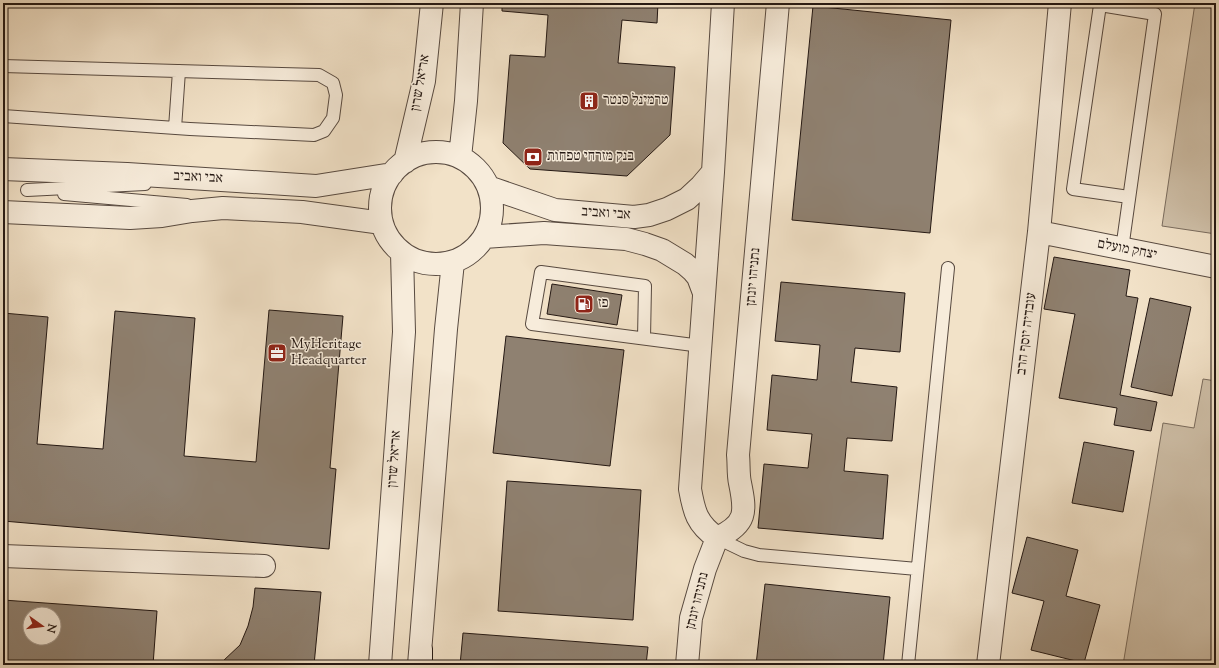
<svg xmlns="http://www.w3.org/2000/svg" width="1219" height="668" font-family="'Sorts Mill Goudy','Frank Ruhl Libre',serif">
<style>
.green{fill:#cfc0a9;stroke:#7a6c5e}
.building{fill:#8f8171;stroke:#241813;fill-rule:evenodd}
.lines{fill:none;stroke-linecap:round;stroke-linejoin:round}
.lane-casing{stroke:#584a40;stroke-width:14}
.street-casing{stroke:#584a40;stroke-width:24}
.secondary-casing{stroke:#241813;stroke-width:24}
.lane{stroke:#f7ecdb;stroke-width:12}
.street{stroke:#f7ecdb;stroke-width:22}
.secondary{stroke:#f7ecdb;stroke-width:22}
.labels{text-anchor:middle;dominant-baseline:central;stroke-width:3;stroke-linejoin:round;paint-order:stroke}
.street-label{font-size:14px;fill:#241813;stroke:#f7ecdb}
.poi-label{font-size:14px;fill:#241813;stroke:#f7ecdb;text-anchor:start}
</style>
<rect width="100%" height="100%" fill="#f2e2c8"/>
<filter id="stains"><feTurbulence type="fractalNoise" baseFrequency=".005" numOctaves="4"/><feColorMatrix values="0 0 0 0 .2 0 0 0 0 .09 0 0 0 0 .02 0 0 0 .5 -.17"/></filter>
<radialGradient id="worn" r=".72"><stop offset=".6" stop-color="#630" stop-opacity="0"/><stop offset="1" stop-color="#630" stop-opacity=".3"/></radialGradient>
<path class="green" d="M 1195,3 L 1216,4 L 1216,234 L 1162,226 Z
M 1203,379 L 1216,381 L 1216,665 L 1123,665 L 1163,423 L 1194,428 Z"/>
<path class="building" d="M 502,3 L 658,3 L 657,23 L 622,20 L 618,63 L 675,67 L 670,135 L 627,176 L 530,169 L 503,143 L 510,55 L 545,57 L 548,15 L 502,11 Z
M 813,6 L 951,20 L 930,233 L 792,220 Z
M 1054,257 L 1130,270 L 1126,296 L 1138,298 L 1120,395 L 1157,402 L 1151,431 L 1114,425 L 1117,408 L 1059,398 L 1075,314 L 1044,309 Z
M 781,282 L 905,293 L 900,352 L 855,348 L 851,382 L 897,387 L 892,441 L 847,438 L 844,471 L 888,475 L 883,539 L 758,528 L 764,464 L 808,468 L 812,434 L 767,430 L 772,375 L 817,380 L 820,345 L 775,341 Z
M 552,284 L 622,295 L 617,325 L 547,314 Z
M 1150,298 L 1191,307 L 1172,396 L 1131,387 Z
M 269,310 L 343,316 L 330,468 L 336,469 L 329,549 L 3,521 L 3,313 L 48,317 L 37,444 L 103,449 L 115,311 L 195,318 L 184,456 L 256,462 Z
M 506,336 L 624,350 L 610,466 L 493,453 Z
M 1084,442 L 1134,451 L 1123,512 L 1072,503 Z
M 507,481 L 641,490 L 633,620 L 498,611 Z
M 1027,537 L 1078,550 L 1066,596 L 1100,605 L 1084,663 L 1031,650 L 1044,601 L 1012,593 Z
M 765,584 L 890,597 L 883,665 L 756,665 Z
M 255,588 L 321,592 L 314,665 L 209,665 L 223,661 L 240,645 L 248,626 L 253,607 Z
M 3,600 L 157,611 L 153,665 L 3,665 ZM 30,614 L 54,614 L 54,638 L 30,638 Z
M 463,633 L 648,647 L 646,665 L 460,665 Z"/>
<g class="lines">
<g class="lane-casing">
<path id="lane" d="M 3,66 L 319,75 L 333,83 L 336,95 L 333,118 L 324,131 L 314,135 L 190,129 L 3,116
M 175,128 L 179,71
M 27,190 L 145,184
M 64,194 L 187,205
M 1122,249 L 1155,14 L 1100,5 L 1073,189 L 1129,197
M 644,338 L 645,286 L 541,272 L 532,324 L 701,346
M 717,538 L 744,551 L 759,555 L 917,569
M 908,665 L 948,268"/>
</g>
<g class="street-casing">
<path id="street" d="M 723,3 L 713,172 L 690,489 C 694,512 697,524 717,538 C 747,524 746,512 740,483 C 738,474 739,464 738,455 L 778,3
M380 208a56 56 0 1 1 112 0a56 56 0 1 1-112 0Z
M 460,157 L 466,101 L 472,3
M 405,162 L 424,81 L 432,3
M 3,169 L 127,174 L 316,186 L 392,174
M 488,187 L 555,210 L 634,217 L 649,215 L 667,209 L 687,199 L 701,186 L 713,172
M 3,212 L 130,218 L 162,216 L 192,211 L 223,208 L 302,212 L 382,223
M 1039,232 L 1216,267
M 484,237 L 544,233 L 626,239 L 645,244 L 662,250 L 685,264 L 693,271 L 698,277 L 704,293
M 3,556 L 264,566
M 380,665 L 404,332 L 402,253
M 419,665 L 446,329 L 453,262
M 687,665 L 691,618 L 705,569 L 717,538
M 988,665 L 1039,232 L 1060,3"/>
</g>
<g class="secondary-casing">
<path id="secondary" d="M 421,650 L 421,665"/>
</g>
<use href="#lane" class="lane"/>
<use href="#street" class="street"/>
<use href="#secondary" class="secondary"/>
</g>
<defs>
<g id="building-square" transform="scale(1)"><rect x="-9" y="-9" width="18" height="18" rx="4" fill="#8f2418" stroke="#f7ecdb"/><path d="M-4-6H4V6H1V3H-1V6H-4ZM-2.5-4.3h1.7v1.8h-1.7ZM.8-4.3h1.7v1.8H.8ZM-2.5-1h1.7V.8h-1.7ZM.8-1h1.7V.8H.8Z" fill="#fff"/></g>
<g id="bank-square" transform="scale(1)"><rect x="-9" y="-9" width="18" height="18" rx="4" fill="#8f2418" stroke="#f7ecdb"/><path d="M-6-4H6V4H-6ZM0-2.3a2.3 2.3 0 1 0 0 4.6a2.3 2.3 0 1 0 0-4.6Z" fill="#fff"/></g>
<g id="fuel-square" transform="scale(1)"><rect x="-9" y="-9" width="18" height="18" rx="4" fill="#8f2418" stroke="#f7ecdb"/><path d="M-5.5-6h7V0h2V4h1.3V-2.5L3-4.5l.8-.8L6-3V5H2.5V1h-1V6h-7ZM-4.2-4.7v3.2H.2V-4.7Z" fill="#fff"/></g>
<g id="office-square" transform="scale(1)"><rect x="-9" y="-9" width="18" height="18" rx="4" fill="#8f2418" stroke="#f7ecdb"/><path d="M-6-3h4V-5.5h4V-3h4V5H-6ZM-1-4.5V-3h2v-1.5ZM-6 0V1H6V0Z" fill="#fff"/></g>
</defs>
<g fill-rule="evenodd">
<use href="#building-square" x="589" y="101"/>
<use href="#bank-square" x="533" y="157"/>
<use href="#fuel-square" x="584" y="304"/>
<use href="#office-square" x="277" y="353"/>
</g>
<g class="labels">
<g class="street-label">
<text transform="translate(421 83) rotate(-80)">אריאל שרון</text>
<text transform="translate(198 178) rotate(3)">אבי ואביב</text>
<text transform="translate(606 214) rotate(4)">אבי ואביב</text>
<text transform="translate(1127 250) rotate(11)">יצחק מועלם</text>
<text transform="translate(754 277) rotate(-85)">נתניהו יונתן</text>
<text transform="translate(1027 334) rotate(-83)">עובדיה יוסף הרב</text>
<text transform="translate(395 459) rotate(-86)">אריאל שרון</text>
<text transform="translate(698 601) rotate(-76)">נתניהו יונתן</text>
</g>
<g class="poi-label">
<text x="603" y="101">טרמינל סנטר</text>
<text x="547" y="157">בנק מזרחי טפחות</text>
<text x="598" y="304">פז</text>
<text x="291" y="345">MyHeritage<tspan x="291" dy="16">Headquarter</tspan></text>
</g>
</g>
<rect width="1219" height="668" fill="none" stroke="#f2e2c8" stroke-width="16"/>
<rect x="4" y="4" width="1211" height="660" fill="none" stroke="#241813" stroke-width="2"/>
<rect x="8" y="8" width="1203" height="652" fill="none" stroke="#241813"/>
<g transform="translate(42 626) rotate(104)"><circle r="19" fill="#f7ecdb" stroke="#a3978b"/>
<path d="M0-3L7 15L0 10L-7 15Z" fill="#8f2418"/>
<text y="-6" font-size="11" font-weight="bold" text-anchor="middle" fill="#241813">N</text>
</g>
<rect width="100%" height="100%" filter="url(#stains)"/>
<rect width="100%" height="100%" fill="url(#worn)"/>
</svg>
